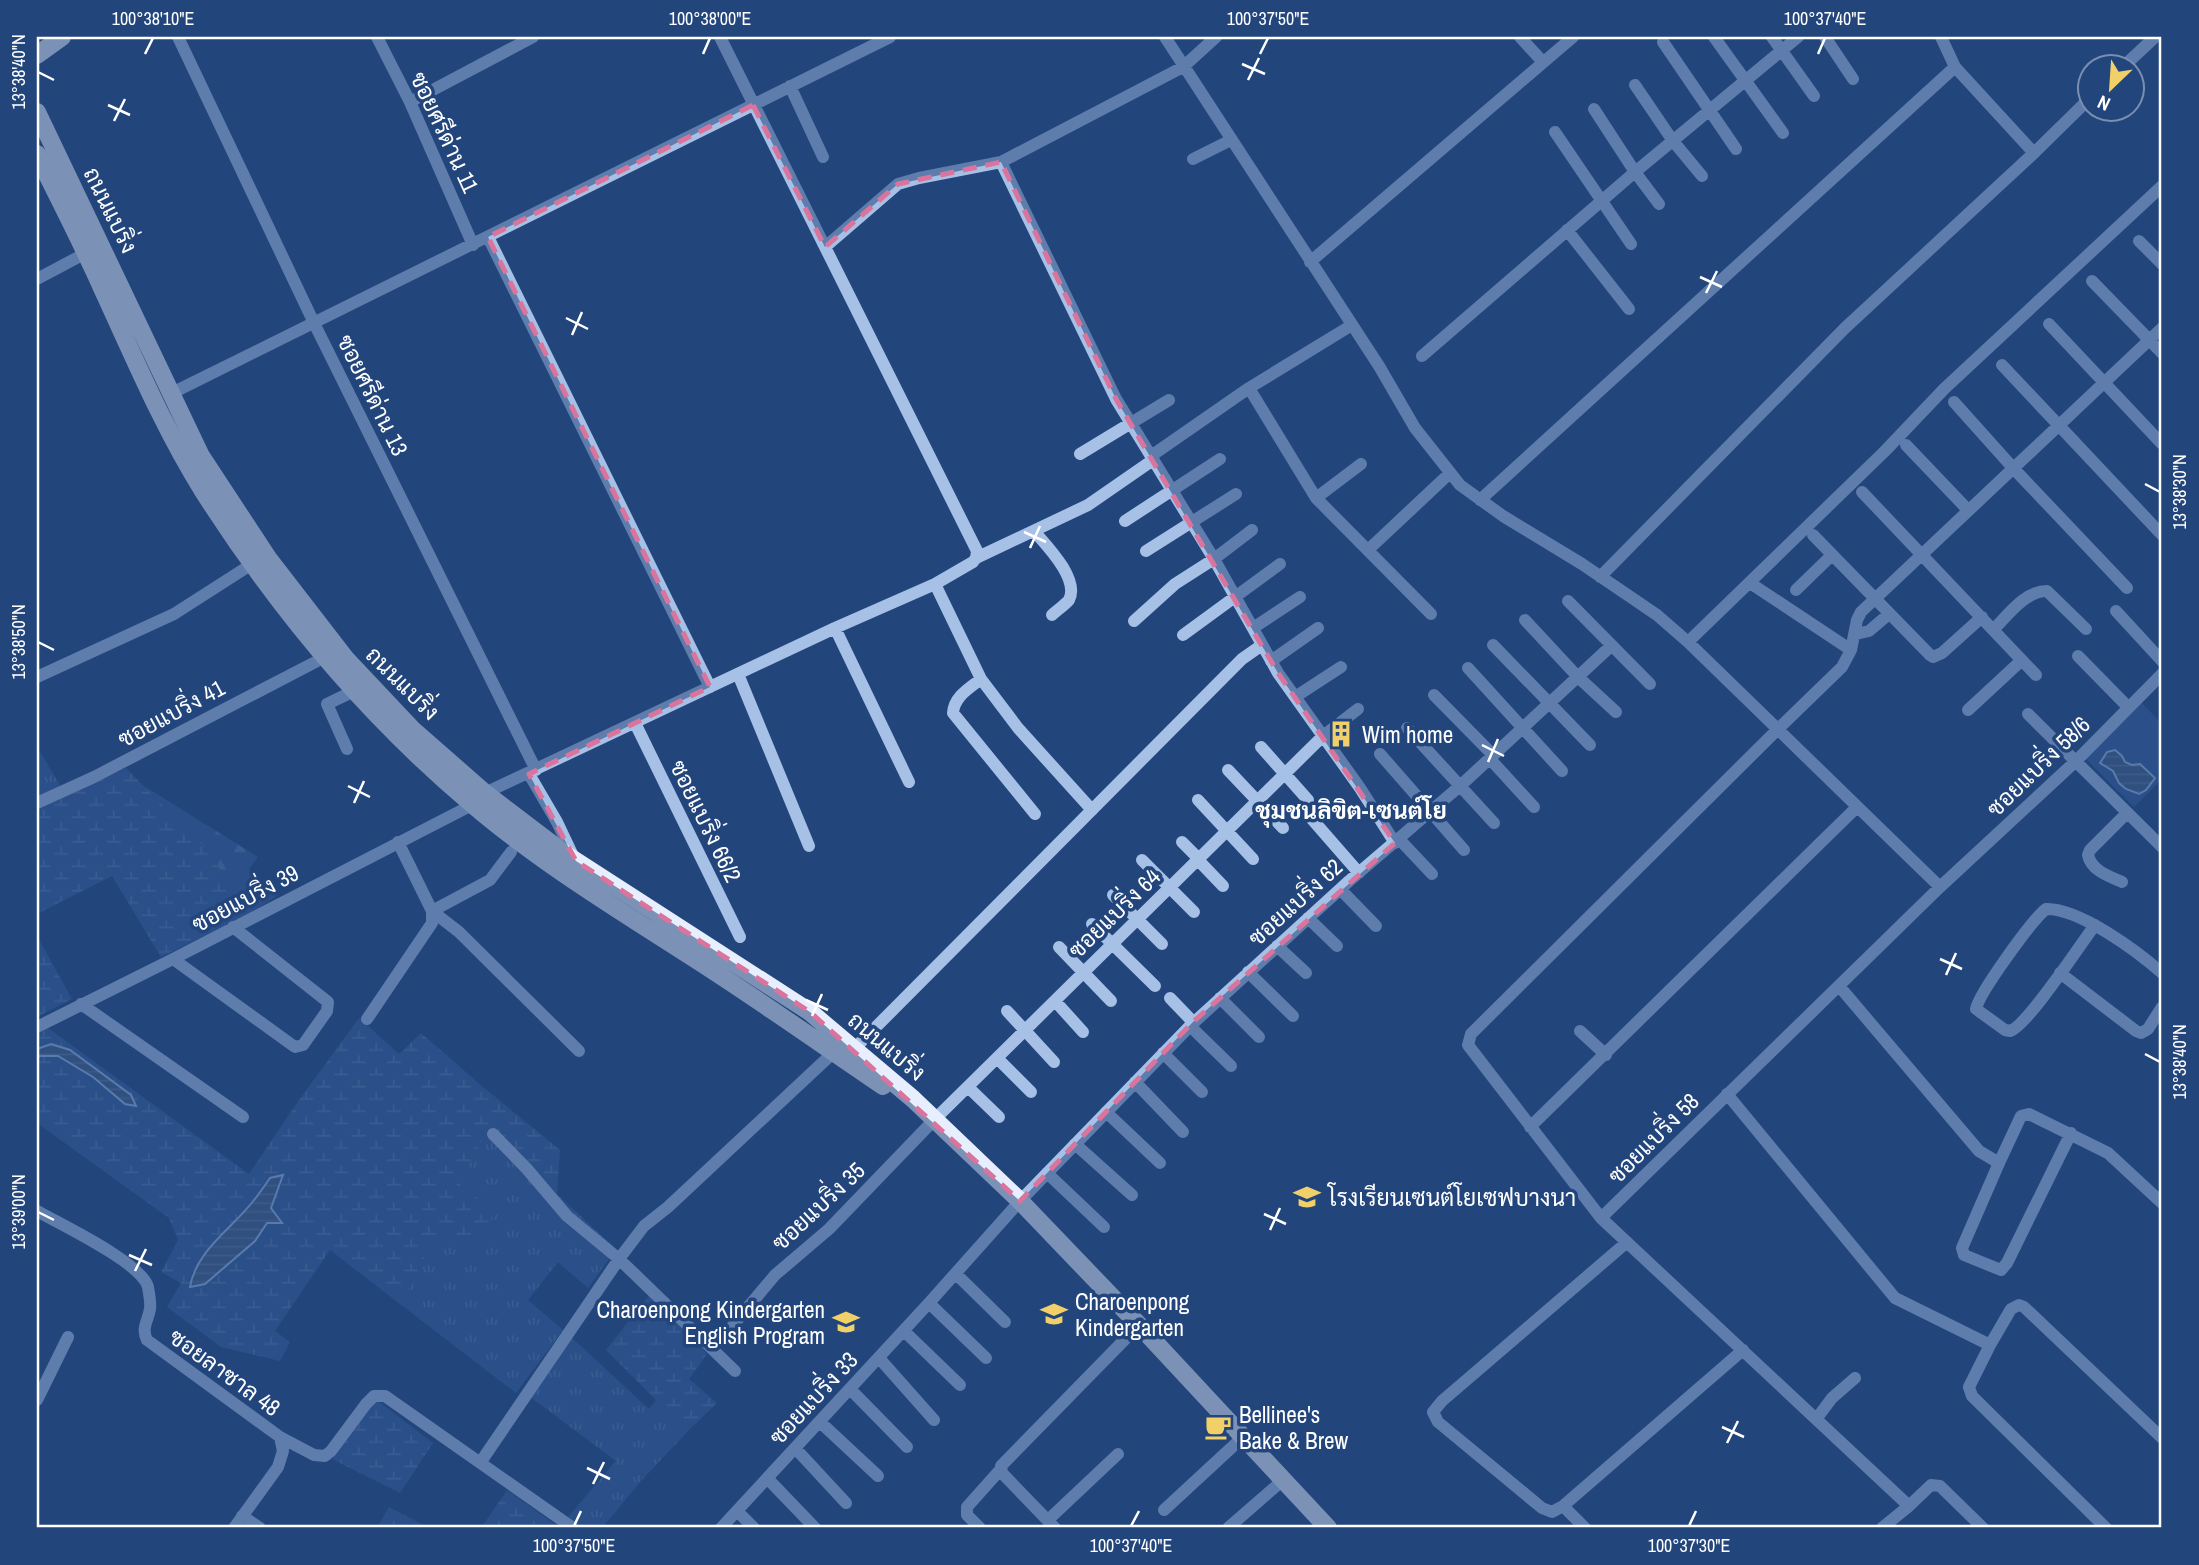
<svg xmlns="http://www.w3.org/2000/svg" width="2199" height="1565" font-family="'Archivo Narrow',Sarabun,sans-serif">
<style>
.grass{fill:url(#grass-tufts)}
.forest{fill:url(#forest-firs)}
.wetland{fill:url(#wetland-marsh);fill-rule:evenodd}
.green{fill:#365e9a}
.water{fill:url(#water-rules);stroke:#9abae7;stroke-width:2}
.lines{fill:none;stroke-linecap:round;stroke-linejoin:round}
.minor{stroke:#a6c0e6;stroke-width:12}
.major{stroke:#e7eefd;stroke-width:18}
.marked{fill:none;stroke:#da749d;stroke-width:5;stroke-dasharray:14 9;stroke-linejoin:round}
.ticks{fill:none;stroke:#fff;stroke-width:2.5}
.labels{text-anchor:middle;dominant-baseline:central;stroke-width:7;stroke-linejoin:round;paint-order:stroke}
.street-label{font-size:23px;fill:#fff;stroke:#22457c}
.poi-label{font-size:23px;fill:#fff;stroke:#22457c;text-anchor:start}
.neighbourhood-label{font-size:24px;font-weight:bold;fill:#fff;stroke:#22457c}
.neatline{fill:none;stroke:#fff;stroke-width:2.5}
.ticks-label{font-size:18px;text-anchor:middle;fill:#fff}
</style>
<defs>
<pattern id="grass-tufts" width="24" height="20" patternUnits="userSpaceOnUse" patternTransform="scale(1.75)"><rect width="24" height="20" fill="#365e9a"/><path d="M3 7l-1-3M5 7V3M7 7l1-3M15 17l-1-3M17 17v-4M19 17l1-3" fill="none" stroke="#5476a9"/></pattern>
<pattern id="forest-firs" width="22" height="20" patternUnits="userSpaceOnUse" patternTransform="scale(1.75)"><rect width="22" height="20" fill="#365e9a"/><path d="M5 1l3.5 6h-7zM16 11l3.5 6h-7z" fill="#5476a9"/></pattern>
<pattern id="wetland-marsh" width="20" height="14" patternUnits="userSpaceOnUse" patternTransform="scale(1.75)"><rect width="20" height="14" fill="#365e9a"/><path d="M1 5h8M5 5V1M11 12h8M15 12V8" fill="none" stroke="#5476a9"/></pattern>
<pattern id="water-rules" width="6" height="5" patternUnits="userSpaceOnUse" patternTransform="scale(1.75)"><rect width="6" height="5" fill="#425d85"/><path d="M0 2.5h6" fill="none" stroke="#5e7597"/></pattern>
</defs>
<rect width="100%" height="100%" fill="#22457c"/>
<path class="grass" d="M 37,747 L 62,788 L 37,800 Z
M 249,869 L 278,895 L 244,917 L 225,880 Z
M 489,1124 L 557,1194 L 616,1249 L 588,1288 L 558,1262 L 528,1300 L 563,1330 L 516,1393 L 400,1304 L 428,1251 L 446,1236 L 494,1215 L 459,1186 Z
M 572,1338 L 649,1409 L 656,1400 L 690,1429 L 640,1482 L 602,1528 L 583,1528 L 568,1517 L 616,1461 L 530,1397 Z"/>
<path class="forest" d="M 144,786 L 258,857 L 249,869 L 225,880 L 213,856 Z"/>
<path class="wetland" d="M 126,768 L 213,856 L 244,917 L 161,957 L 112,876 L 37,914 L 37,810 Z
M 37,936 L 72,999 L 37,1017 Z
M 359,1018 L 399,1054 L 421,1033 L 483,1087 L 560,1150 L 557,1194 L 489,1125 L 460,1185 L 494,1214 L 477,1241 L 446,1236 L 428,1251 L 400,1304 L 330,1250 L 275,1331 L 290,1342 L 280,1361 L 221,1347 L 167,1307 L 181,1283 L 161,1272 L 178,1240 L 169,1218 L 37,1123 L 37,1058 C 70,1042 106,1100 135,1106 L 51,1044 L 37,1049 L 37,1034 L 48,1028 L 249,1174 L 299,1100 ZM 283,1176 L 271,1208 L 281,1222 L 267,1223 L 255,1241 L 191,1286 L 192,1273 L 254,1201 L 270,1178 Z
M 651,1293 L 707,1354 L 689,1379 L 717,1403 L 690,1429 L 656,1400 L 606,1350 Z
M 378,1401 L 433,1443 L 400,1493 L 332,1459 L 370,1404 Z
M 507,1490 L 556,1525 L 561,1528 L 481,1528 Z
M 389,1507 L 429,1528 L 377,1528 Z"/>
<path class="green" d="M 2142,703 L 2162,724 L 2162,779 L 2134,807 L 2086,759 Z"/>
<path class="water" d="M 2115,750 L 2122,756 L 2125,762 L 2132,765 L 2140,764 L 2155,778 L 2146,790 L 2139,794 L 2126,789 L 2119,783 L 2113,771 L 2100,763 L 2107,752 Z
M 51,1044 L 70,1050 L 131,1095 L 136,1106 L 125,1104 L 93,1077 L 58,1056 L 40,1056 L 37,1058 L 37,1049 Z
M 283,1175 L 271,1208 L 282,1223 L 267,1223 L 255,1241 L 205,1284 L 190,1287 C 196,1250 233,1228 254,1200 C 260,1193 265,1185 270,1178 Z"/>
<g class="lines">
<path class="minor" d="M 178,37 L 314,323 L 536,770
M 377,37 L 410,102 L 473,245
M 720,37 L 977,551 L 976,558
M 1165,37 L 1379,366 L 1415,428 L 1460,485 L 1503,516 L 1582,564 L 1657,615 L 1688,642 L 1940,887
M 1520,37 L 1543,62
M 1714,37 L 1783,133
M 1772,37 L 1814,96
M 1825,37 L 1853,79
M 1941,37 L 1955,67 L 2034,153
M 1663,42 L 1736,149
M 2124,66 L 2155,37
M 1635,85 L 1673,141 L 1702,176
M 790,86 L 823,157
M 410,102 L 533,37
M 1594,109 L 1635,172 L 1659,204
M 1555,132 L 1631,244
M 1193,159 L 1231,140
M 1001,162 L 1116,399 L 1214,559 L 1278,673 L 1360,788 L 1395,843
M 1567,230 L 1629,309
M 488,237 L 710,687
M 2139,241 L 2162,264
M 825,247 L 898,184 L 919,178 L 1001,162 L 1183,67 L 1216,37
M 1310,262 L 1573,37
M 37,279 L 86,253
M 2092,281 L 2162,353
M 2049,324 L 2162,444
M 1422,356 L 1635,172 L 1798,37
M 2002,365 L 2162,535
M 1249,388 L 1316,498 L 1431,614
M 172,393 L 890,37
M 1954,402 L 2014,469 L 2127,588
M 1906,445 L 1968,510
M 1080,454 L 1169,400
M 1151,456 L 1249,388 L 1352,325
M 1862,492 L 2036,675
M 1316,498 L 1361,464
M 1480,500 L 1955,67
M 1125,521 L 1220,459
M 1034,531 C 1046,545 1080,579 1069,600 C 1065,605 1056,611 1052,615
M 1813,535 L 1930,655 L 1933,657 L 1942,653 L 1982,617
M 1368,550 L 1450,473
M 1146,551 L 1236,494
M 1600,577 L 1845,328 L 2034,153 L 2090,98
M 1750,583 L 1851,650
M 935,584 L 981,679 L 1018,728 L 1092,810
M 1796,590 L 1832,555
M 1568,601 L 1650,684
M 2116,611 L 2162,661
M 1525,620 L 1578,677 L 1616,712
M 1134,621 L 1175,584 L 1214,559 L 1252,530
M 835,628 L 909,782
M 1253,628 L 1300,597
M 1994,629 C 2008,615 2025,591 2047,591 L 2086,629
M 1856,634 L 1869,631 L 1889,614
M 1183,635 L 1280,564
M 1688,642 L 1885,451 L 1944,389 L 2162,186
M 1493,645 L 1590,745
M 2078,656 L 2128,707
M 1271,661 L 1318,628
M 1468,668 L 1562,771
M 738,674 L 809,846
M 37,677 L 174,614 L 252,564
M 981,679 C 968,689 954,697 953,713 L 1035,814
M 1434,695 L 1493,755
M 1295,697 L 1341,667
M 1968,710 L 2022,660
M 2028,714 L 2162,847
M 635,723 L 740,937
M 1407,728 L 1494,823
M 1261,747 L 1308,800
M 347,749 L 327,704 L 354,691
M 1380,754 L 1464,850
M 1490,759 L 1534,807
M 1228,770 L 1283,828
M 529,774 L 557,822 L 575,860
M 485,793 L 835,628 L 935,584 L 973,562 L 976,558 L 1088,505 L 1153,460
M 1198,800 L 1253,859
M 37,803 L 94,777 L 325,657
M 1311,818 L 1359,873
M 1399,839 L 1432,874
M 1182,842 L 1200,860
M 511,852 L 490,880 L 432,911 L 459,932 L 579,1051
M 1142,860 L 1194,912
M 1199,861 L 1223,886
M 2122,882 C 2108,876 2091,870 2088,855 L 2090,850 L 2127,813
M 1340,889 L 1376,926
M 1113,895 L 1162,944
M 1308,918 L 1337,946
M 1092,924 L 1155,986
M 2095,925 C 2080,945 2027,1026 2010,1031 L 2005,1030 L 1976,1009 C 1979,993 2032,920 2046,909 C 2079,908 2137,951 2162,973
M 1277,946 L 1306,973
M 1059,947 L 1111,1001
M 173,959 L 295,1047 L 303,1045 L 327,1011 L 328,1002 L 233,927
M 1248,972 L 1293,1016
M 2060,973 L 2136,1031 L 2141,1033 L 2148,1029 L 2162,1007
M 1839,986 L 1979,1151 L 1999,1163 L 2021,1116 L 2029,1114 L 2108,1153 L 2162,1203
M 1170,998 L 1193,1022
M 1220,998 L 1259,1037
M 1055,1001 L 1083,1032
M 81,1004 L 243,1117
M 1007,1011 L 1054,1062
M 367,1019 L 432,923 L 432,911 L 398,842
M 1190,1026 L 1231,1066
M 37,1027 L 173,959 L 472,805
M 1580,1031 L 1606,1055
M 854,1049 L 1242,659 L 1262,645
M 1163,1053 L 1202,1092
M 997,1058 L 1031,1092
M 1135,1082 L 1183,1132
M 968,1087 L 999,1117
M 1727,1094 L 1895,1298 L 1990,1345 L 2011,1309 L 2019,1305 L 2024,1307 L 2162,1438
M 1106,1112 L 1160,1163
M 1530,1127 L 1857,807
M 493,1134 L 527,1169 L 567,1216 L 619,1259 L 735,1371
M 1075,1144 L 1132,1195
M 1999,1163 L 1962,1248 L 1964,1255 L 2001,1270 L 2007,1263 L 2071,1133
M 1047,1173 L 1104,1227
M 37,1211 C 60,1224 142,1263 148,1287 C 149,1294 151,1302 150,1309 C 148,1321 141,1328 147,1340 L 280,1437 L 283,1451 L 278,1467 L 234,1528
M 1601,1218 L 1468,1045 L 1471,1034 L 1777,730 L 1842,667 L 1851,650 L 1857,620 L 1861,612 L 2162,328
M 1626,1243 L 1442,1401 L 1433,1412 L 1438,1422 L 1542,1508 L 1552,1512 L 1563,1506 L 1743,1350
M 956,1274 L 1005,1322
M 929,1303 L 986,1358
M 733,1325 L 775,1275 L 829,1229 L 934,1120 L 1323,736 L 1358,709
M 904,1331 L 960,1385
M 1990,1345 L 1969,1387 L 1972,1396 L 2106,1528
M 879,1358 L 934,1420
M 850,1389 L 907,1447
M 37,1400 L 68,1337
M 1817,1418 L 1832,1398 L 1855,1378
M 820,1422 L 878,1476
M 280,1437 L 314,1455 L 325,1456 L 331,1451 L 366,1404 L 374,1396 L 385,1396 L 573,1528
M 795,1448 L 846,1503
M 480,1463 L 619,1259 L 644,1226 L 668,1207 L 834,1052
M 767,1478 L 815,1528
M 1563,1506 L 1585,1528
M 1909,1506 L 1931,1485 L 1940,1486 L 1983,1528
M 1164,1510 L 1243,1437
M 737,1511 L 754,1528
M 242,1516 L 260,1528
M 1048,1520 L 1118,1454
M 721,1528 L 929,1303 L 1020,1201 L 1190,1026 L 1349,881 L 1460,786 L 1611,646
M 980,1528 L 967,1515 L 967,1507 L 1000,1470
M 1055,1528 L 1002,1473 L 1001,1466 L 1139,1325
M 1228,1528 L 1283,1480
M 1882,1528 L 1909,1506 L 1601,1218 L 1940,887 L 2077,760 L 2162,674"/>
<path class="major" d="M 37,55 L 62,37
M 37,112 L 201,456 L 268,558 L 346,659 L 412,729 L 485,793 L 565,854 L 810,1012 L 913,1099 L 1020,1201 L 1139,1325 L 1328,1528
M 37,154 C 59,199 82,243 102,288 C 134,357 163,427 203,491 C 277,607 366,715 472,804 C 541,863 619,910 695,959 C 759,1000 821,1044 883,1086"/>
</g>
<path d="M0 0H2199V1565H0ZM 753,105 L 825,247 L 898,184 L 1001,162 L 1116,399 L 1278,673 L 1395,843 L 1193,1022 L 1020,1201 L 810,1012 L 576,861 L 529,774 L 710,687 L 488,237 Z" fill="#22457c" fill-opacity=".55" fill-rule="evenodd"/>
<path class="marked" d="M 753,105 L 825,247 L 898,184 L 1001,162 L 1116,399 L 1278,673 L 1395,843 L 1193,1022 L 1020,1201 L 810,1012 L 576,861 L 529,774 L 710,687 L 488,237 Z"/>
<path class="ticks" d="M 145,54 L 153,38M 703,54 L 710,38M 1260,54 L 1268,38M 1818,54 L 1825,38M 1242,64 L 1265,74M 38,72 L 54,80M 1248,80 L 1259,58M 108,105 L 130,115M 114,121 L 125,99M 1700,277 L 1722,287M 1706,293 L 1717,271M 566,318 L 588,329M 572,335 L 582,312M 2145,484 L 2160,492M 1024,532 L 1046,542M 1030,548 L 1040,526M 38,642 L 54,650M 1482,745 L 1504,756M 1488,762 L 1498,739M 348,786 L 370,797M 354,803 L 364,781M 1940,959 L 1962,969M 1946,975 L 1956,953M 806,1000 L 828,1010M 812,1016 L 822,994M 2145,1054 L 2160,1062M 38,1212 L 54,1220M 1264,1214 L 1286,1224M 1270,1230 L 1280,1208M 129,1255 L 152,1265M 135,1271 L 146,1249M 1722,1427 L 1744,1437M 1727,1443 L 1738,1421M 587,1468 L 610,1479M 593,1484 L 604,1462M 574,1526 L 581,1511M 1131,1526 L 1139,1511M 1689,1526 L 1696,1511"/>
<defs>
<g id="building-bare" transform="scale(2.1)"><path d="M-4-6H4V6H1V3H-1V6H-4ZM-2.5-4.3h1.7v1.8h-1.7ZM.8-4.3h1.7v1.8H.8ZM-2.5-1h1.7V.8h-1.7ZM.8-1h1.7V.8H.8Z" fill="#f1d069" stroke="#22457c" stroke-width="2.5" paint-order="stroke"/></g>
<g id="school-bare" transform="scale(2.1)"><path d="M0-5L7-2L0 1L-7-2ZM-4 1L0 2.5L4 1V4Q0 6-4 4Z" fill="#f1d069" stroke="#22457c" stroke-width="2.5" paint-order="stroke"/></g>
<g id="cafe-bare" transform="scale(2.1)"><path d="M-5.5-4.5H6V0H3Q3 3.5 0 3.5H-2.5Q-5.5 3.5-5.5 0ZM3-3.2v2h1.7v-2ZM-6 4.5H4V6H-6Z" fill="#f1d069" stroke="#22457c" stroke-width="2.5" paint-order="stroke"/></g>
</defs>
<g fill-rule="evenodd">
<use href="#building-bare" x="1341" y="734"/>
<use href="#school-bare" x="1307" y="1197"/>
<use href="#school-bare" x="1054" y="1314"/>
<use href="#school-bare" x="846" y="1322"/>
<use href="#cafe-bare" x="1218" y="1427"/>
</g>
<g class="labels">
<g class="street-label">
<text transform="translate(445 132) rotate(65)">ซอยศรีด่าน 11</text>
<text transform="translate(111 210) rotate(64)">ถนนแบริ่ง</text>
<text transform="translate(373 395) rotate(64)">ซอยศรีด่าน 13</text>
<text transform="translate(403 683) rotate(45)">ถนนแบริ่ง</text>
<text transform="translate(171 713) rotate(-28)">ซอยแบริ่ง 41</text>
<text transform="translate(2038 766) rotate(-44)">ซอยแบริ่ง 58/6</text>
<text transform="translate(706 821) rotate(64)">ซอยแบริ่ง 66/2</text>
<text transform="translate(245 898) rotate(-28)">ซอยแบริ่ง 39</text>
<text transform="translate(1295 902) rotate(-42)">ซอยแบริ่ง 62</text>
<text transform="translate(1114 913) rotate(-44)">ซอยแบริ่ง 64</text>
<text transform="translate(887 1046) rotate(40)">ถนนแบริ่ง</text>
<text transform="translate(1653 1138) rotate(-45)">ซอยแบริ่ง 58</text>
<text transform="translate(818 1206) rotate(-43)">ซอยแบริ่ง 35</text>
<text transform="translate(225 1372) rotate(36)">ซอยลาซาล 48</text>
<text transform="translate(813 1398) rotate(-47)">ซอยแบริ่ง 33</text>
</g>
<g class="poi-label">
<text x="1362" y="734">Wim home</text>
<text x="1328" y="1197">โรงเรียนเซนต์โยเซฟบางนา</text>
<text x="1075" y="1301">Charoenpong<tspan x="1075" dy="26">Kindergarten</tspan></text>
<text x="825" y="1309" text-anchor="end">Charoenpong Kindergarten<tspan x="825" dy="26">English Program</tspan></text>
<text x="1239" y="1414">Bellinee's<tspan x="1239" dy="26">Bake &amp; Brew</tspan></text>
</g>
<g class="neighbourhood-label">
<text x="1351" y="810">ชุมชนลิขิต-เซนต์โย</text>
</g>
</g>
<rect width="2199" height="1565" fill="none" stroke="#22457c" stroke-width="77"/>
<g transform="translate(2111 88) rotate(205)"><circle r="33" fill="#22457c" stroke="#7a8fb0" stroke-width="2"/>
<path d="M0-5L12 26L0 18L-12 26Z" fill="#f1d069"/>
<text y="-10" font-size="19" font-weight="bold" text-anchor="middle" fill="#ffffff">N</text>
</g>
<rect x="38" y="38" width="2122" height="1488" class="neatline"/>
<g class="ticks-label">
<text x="153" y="25">100°38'10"E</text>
<text x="710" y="25">100°38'00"E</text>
<text x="1268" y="25">100°37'50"E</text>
<text x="1825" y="25">100°37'40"E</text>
<text transform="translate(19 72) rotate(-90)" y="6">13°38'40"N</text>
<text transform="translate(2180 492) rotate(-90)" y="6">13°38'30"N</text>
<text transform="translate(19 642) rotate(-90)" y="6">13°38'50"N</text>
<text transform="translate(2180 1062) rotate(-90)" y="6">13°38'40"N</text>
<text transform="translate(19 1212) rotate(-90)" y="6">13°39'00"N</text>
<text x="574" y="1552">100°37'50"E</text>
<text x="1131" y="1552">100°37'40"E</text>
<text x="1689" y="1552">100°37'30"E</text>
</g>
</svg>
